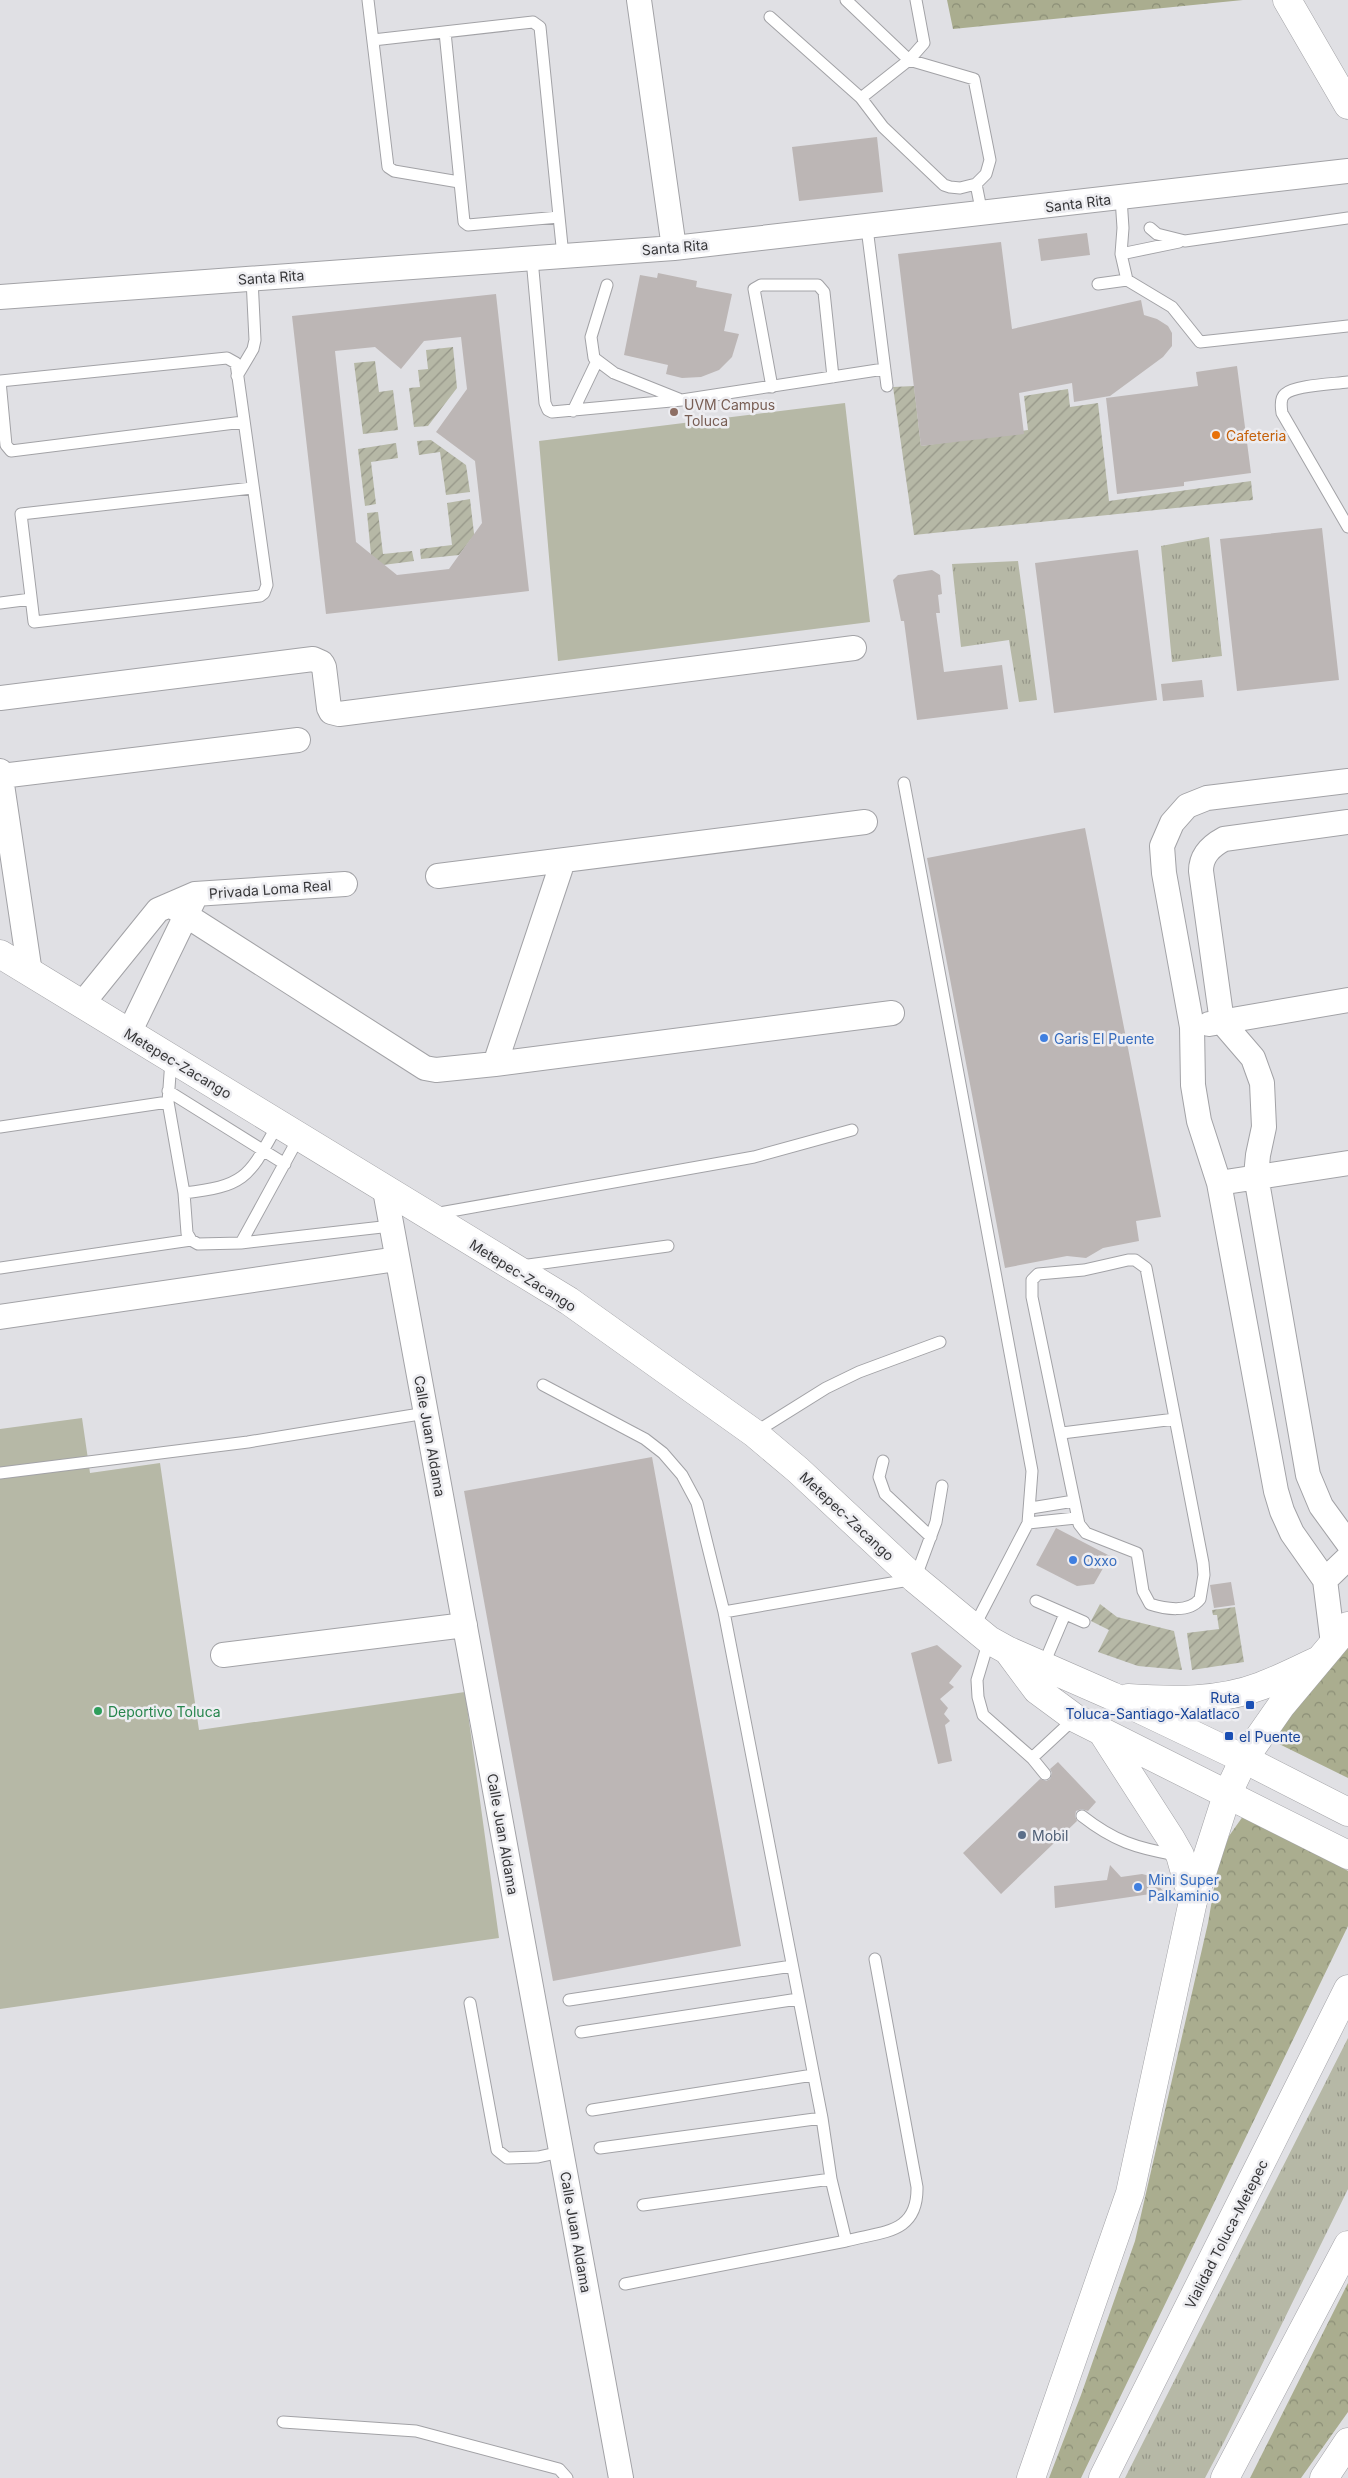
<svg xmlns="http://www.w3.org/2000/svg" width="1348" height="2478" font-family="Inter,sans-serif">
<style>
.grass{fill:url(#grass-tufts)}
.forest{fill:url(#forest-crowns)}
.garden{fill:url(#garden-furrows)}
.pitch{fill:#b6b8a6}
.building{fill:#bcb6b5;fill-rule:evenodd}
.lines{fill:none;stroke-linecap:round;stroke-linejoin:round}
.service-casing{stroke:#a2a2a6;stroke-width:13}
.minor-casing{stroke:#a2a2a6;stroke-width:26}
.tertiary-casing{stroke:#a2a2a6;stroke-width:29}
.secondary-casing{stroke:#a2a2a6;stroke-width:29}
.trunk-casing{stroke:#a2a2a6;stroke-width:29}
.service{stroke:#fff;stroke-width:11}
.minor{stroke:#fff;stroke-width:24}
.tertiary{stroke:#fff;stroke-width:28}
.secondary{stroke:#fff;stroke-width:28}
.trunk{stroke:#fff;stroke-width:28}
.education-dot{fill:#8d6e63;stroke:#ededf1;stroke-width:2}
.food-dot{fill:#e8710a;stroke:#ededf1;stroke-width:2}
.shop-dot{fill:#3f7fe0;stroke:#ededf1;stroke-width:2}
.transit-dot{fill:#1a4fb4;stroke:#ededf1;stroke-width:2}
.leisure-dot{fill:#2e9e5b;stroke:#ededf1;stroke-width:2}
.service-dot{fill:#5c6f8a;stroke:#ededf1;stroke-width:2}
.labels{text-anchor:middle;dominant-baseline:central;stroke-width:5;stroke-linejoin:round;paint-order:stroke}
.street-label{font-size:14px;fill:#373739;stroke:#ededf1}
.education-label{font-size:14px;fill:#785e54;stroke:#ededf1;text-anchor:start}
.food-label{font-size:14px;fill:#c56008;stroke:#ededf1;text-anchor:start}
.shop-label{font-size:14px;fill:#366cbe;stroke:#ededf1;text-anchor:start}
.transit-label{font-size:14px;fill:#164399;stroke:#ededf1;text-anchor:end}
.leisure-label{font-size:14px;fill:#27864d;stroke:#ededf1;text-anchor:start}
.service-label{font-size:14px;fill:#4e5e75;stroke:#ededf1;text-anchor:start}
</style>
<defs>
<pattern id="grass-tufts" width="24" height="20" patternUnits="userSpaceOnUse" patternTransform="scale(1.25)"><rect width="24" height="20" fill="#b6b8a6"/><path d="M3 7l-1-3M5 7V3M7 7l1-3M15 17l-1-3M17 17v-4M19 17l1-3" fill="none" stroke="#959688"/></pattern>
<pattern id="forest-crowns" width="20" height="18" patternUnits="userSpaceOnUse" patternTransform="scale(1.25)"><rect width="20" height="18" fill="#aaad8f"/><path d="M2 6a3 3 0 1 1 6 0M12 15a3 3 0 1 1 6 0" fill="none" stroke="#8b8e76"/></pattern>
<pattern id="garden-furrows" width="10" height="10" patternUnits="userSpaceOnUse" patternTransform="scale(1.25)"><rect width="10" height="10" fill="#b6b8a6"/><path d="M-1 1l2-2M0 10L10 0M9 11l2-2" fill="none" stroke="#959688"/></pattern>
</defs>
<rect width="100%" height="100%" fill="#e0e0e4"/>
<path class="grass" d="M 1209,537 L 1222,656 L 1172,662 L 1161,546 Z
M 1018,561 L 1037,700 L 1019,702 L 1009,640 L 961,647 L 952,564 Z
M 1348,2038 L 1348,2189 L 1225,2440 L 1205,2478 L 1125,2478 Z"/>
<path class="forest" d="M 947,0 L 1243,0 L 953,29 Z
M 1348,1642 L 1348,1778 L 1273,1741 L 1285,1719 Z
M 1246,1812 L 1348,1871 L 1348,1926 L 1081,2478 L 1049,2478 L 1081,2395 L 1135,2241 L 1208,1923 L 1218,1865 L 1229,1836 Z
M 1348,2283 L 1348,2412 L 1301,2478 L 1250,2478 Z"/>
<path class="garden" d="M 453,347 L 457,388 L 428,426 L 414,427 L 409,388 L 420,387 L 418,370 L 428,369 L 426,350 Z
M 375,361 L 379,392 L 393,390 L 398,430 L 363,434 L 354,363 Z
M 914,386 L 921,446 L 1028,430 L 1024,396 L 1068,389 L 1070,407 L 1098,403 L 1109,501 L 1251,481 L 1253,500 L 914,535 L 893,387 Z
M 431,440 L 466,465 L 470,492 L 446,495 L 440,452 L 419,455 L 417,441 Z
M 396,443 L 398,458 L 371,462 L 376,504 L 365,506 L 358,449 Z
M 470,499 L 475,542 L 471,539 L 459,555 L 421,559 L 420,549 L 452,545 L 447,503 Z
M 378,512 L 383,554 L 412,551 L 414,561 L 383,565 L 371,555 L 367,513 Z
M 1100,1604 L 1117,1617 L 1174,1631 L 1182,1670 L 1138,1666 L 1098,1652 L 1109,1630 L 1091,1621 Z
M 1235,1607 L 1244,1662 L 1192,1670 L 1187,1633 L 1219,1629 L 1217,1615 L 1213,1615 L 1212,1610 Z"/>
<path class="pitch" d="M 845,403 L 870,622 L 558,661 L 539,441 Z
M 82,1418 L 90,1473 L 160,1463 L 199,1730 L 465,1692 L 499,1938 L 0,2009 L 0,1429 Z"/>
<path class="building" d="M 877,137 L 883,192 L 799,201 L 792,147 Z
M 1087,233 L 1090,255 L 1041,261 L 1038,239 Z
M 1001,242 L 1012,329 L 1141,300 L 1144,315 L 1157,319 L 1168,326 L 1172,333 L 1172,346 L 1163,357 L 1110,396 L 1074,402 L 1072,383 L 1019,393 L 1024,434 L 921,446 L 898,254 Z
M 658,273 L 697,281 L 696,287 L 732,294 L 724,331 L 739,334 L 732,357 L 719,370 L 701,377 L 682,378 L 666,374 L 668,365 L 624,355 L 640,275 L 657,278 Z
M 496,294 L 529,591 L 326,614 L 292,316 ZM 461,337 L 467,389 L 436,432 L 475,461 L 482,523 L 449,569 L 397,575 L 356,542 L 335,351 L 375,347 L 401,369 L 424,341 Z
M 1237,366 L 1251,473 L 1184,482 L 1184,486 L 1117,494 L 1106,398 L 1198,386 L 1196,372 Z
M 1322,528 L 1339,680 L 1237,691 L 1220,539 Z
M 1138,550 L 1157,700 L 1054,713 L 1035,563 Z
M 932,570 L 940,575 L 942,594 L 938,595 L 940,613 L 936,613 L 944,672 L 1002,665 L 1008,709 L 917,720 L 904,621 L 901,621 L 893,580 L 898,575 Z
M 1202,680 L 1204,697 L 1163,701 L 1161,684 Z
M 1085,828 L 1161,1217 L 1136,1221 L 1139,1241 L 1103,1248 L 1086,1258 L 1067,1256 L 1005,1268 L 927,858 Z
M 652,1457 L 741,1946 L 553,1981 L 464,1491 Z
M 1056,1528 L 1110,1556 L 1094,1584 L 1077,1586 L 1036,1565 Z
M 1231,1582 L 1235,1605 L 1214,1608 L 1210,1585 Z
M 937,1645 L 962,1666 L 949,1683 L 954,1687 L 940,1699 L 948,1708 L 944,1714 L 950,1721 L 945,1725 L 952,1761 L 938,1764 L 911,1653 Z
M 1058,1762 L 1096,1802 L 1088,1811 L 1082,1809 L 1076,1811 L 1075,1816 L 1077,1821 L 1001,1894 L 963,1853 L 1040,1779 L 1046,1781 L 1050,1779 L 1052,1773 L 1050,1769 Z
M 1110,1865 L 1121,1877 L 1142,1874 L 1150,1876 L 1164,1892 L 1055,1908 L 1054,1886 L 1107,1880 Z"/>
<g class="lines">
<g class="service-casing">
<path id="service" d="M 368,0 L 388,167 L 394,171 L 459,182
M 770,17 L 861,98 L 883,127 L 944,185 L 950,187 L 960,188 L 976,184 L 986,174 L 990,160 L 974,79 L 909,60 L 846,0
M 445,32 L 464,222 L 468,225 L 559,217
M 373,40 L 533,22 L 540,27 L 563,256
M 861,98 L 909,60 L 924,43 L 916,0
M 976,184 L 982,214
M 1121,198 L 1123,228 L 1121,254 L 1127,280
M 867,228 L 887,386
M 1150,228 L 1157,234 L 1185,241 L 1348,218
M 1121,254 L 1179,242
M 532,259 L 545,403 L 548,410 L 552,412 L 682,400 L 884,369
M 1098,284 L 1127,280 L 1172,307 L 1200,342 L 1348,326
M 607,285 L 591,337 L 594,358 L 614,373 L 679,399
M 237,376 L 253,349 L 255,340 L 252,279
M 0,381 L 227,358 L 236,363 L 267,585 L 264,593 L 260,596 L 34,622 L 21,514 L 252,488
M 0,381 L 6,445 L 11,451 L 243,422
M 1348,382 C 1334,384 1295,385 1285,394 C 1280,398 1281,407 1282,413 L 1348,527
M 772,387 L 754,289 L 761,285 L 818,285 L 824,292 L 833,377
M 573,411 L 597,361
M 0,603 L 31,599
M 904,783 L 1032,1471 L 1028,1523 L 974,1627
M 171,1060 L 168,1102 L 184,1193 L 187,1233 L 191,1240 L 198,1244 L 241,1243 L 391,1226
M 168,1091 L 285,1164
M 0,1127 L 168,1102
M 184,1193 C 247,1186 249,1176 278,1124
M 434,1214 L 754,1157 L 852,1130
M 241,1243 L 299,1137
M 1128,1260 L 1135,1260 L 1146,1268 L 1203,1563 L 1204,1575 L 1200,1599 C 1189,1613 1165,1609 1150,1604 L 1143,1591 L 1137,1553 L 1086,1533 L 1079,1524 L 1032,1297 L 1032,1280 L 1038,1274 L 1084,1270 Z
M 521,1266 L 668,1246
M 0,1268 L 191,1240
M 543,1385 L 645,1439 L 663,1453 L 682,1475 L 697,1503 L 724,1612 L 822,2118 L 831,2179 L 846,2241 L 625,2284
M 754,1433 L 826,1388 L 859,1372 L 940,1342
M 1062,1433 L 1175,1419
M 883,1461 L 879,1477 L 885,1494 L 931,1537
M 0,1473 L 248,1442 L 426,1413
M 1031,1508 L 1074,1501
M 1028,1523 L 1076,1518
M 1036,1601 L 1084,1622
M 724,1612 L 915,1579 L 936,1522 L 942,1486
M 989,1640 L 977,1680 L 978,1697 L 983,1715 L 1032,1758 L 1045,1774
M 1043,1666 L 1065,1614
M 1032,1758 L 1075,1718
M 1082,1816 C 1114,1841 1136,1848 1176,1855
M 569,2000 L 792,1966
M 470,2003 L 497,2150 L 507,2158 L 538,2157 L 561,2152
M 581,2032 L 798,1999
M 592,2110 L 813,2075
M 600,2148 L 822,2118
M 643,2205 L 831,2179
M 846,2241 C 883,2231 918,2234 917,2187 L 875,1959
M 283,2422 L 416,2431 L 559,2469 L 567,2478"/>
</g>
<g class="minor-casing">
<path id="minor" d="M 639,0 L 674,248
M 0,297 L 674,248 L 1348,171
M 0,698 L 313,659 L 322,663 L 324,667 L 329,708 L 331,712 L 339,714 L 854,648
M 0,771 L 30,973
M 1,776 L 298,740
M 1348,822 L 1224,839 C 1211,846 1201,855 1201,871 L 1222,1022 L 1253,1058 L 1262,1083 L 1264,1127 L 1258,1155 L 1256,1176 L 1308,1475 L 1321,1506 L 1348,1543
M 438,876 L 865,822
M 170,905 L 425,1068 L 436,1070 L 495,1064 L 892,1013
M 82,1004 L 158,910 L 195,894 L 345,884
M 1209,1024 L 1348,1000
M 129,1033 L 193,901
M 495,1064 L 563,861
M 1219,1183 L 1348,1163
M 385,1190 L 621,2478
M 0,1317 L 397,1259
M 1325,1580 L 1348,1558
M 1333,1644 L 1325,1580 L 1292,1533 L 1282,1511 L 1276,1491 L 1219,1183 L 1199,1121 L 1193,1085 L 1192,1027 L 1164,873 L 1162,846 L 1172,823 L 1187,806 L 1207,798 L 1348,781
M 223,1655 L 465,1625"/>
</g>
<g class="tertiary-casing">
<path id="tertiary" d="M 1287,0 L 1348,105"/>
</g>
<g class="secondary-casing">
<path id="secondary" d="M 0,954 L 569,1301 L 754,1433 L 798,1470 L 915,1579 L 989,1640 L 1007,1650 L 1112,1696 L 1244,1759 L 1348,1812
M 1008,1651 L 1037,1690 L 1075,1718 L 1348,1855
M 1128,1698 C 1173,1701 1219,1702 1261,1686 C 1280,1679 1299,1669 1317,1661
M 1104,1735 L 1171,1839 L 1180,1855 L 1193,1901"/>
</g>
<g class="trunk-casing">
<path id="trunk" d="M 1031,2478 L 1130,2193 L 1193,1901 L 1227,1795 L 1244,1759 L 1281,1706 L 1348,1626
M 1103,2478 L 1348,1989
M 1225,2478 L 1348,2245
M 1324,2478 L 1348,2442"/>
</g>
<use href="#service" class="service"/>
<use href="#minor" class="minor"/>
<use href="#tertiary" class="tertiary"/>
<use href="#secondary" class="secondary"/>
<use href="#trunk" class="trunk"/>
</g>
<circle class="education-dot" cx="674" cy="412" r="5"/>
<circle class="food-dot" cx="1216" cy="435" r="5"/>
<g class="shop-dot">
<circle cx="1044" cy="1038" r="5"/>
<circle cx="1073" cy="1560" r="5"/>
<circle cx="1138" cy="1887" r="5"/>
</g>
<g class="transit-dot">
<rect x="1245" y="1700" width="10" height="10" rx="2.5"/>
<rect x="1224" y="1731" width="10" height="10" rx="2.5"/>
</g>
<circle class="leisure-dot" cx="98" cy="1711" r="5"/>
<circle class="service-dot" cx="1022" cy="1835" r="5"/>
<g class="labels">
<g class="street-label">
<text transform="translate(1078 203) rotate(-7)">Santa Rita</text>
<text transform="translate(675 247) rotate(-5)">Santa Rita</text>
<text transform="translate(271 277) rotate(-4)">Santa Rita</text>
<text transform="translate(270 889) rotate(-4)">Privada Loma Real</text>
<text transform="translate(178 1063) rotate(31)">Metepec-Zacango</text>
<text transform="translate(523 1275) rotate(32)">Metepec-Zacango</text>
<text transform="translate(430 1436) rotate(80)">Calle Juan Aldama</text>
<text transform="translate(847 1516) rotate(43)">Metepec-Zacango</text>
<text transform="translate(503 1834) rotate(80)">Calle Juan Aldama</text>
<text transform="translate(576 2232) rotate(80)">Calle Juan Aldama</text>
<text transform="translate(1226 2234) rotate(-63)">Vialidad Toluca-Metepec</text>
</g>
<g class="education-label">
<text x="684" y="404">UVM Campus<tspan x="684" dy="16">Toluca</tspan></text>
</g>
<g class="food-label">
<text x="1226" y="435">Cafeteria</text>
</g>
<g class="shop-label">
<text x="1054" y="1038">Garis El Puente</text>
<text x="1083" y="1560">Oxxo</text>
<text x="1148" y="1879">Mini Super<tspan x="1148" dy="16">Palkaminio</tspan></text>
</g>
<g class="transit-label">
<text x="1240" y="1697">Ruta<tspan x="1240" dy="16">Toluca-Santiago-Xalatlaco</tspan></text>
<text x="1239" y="1736" text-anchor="start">el Puente</text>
</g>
<g class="leisure-label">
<text x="108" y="1711">Deportivo Toluca</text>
</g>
<g class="service-label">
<text x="1032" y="1835">Mobil</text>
</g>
</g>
</svg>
